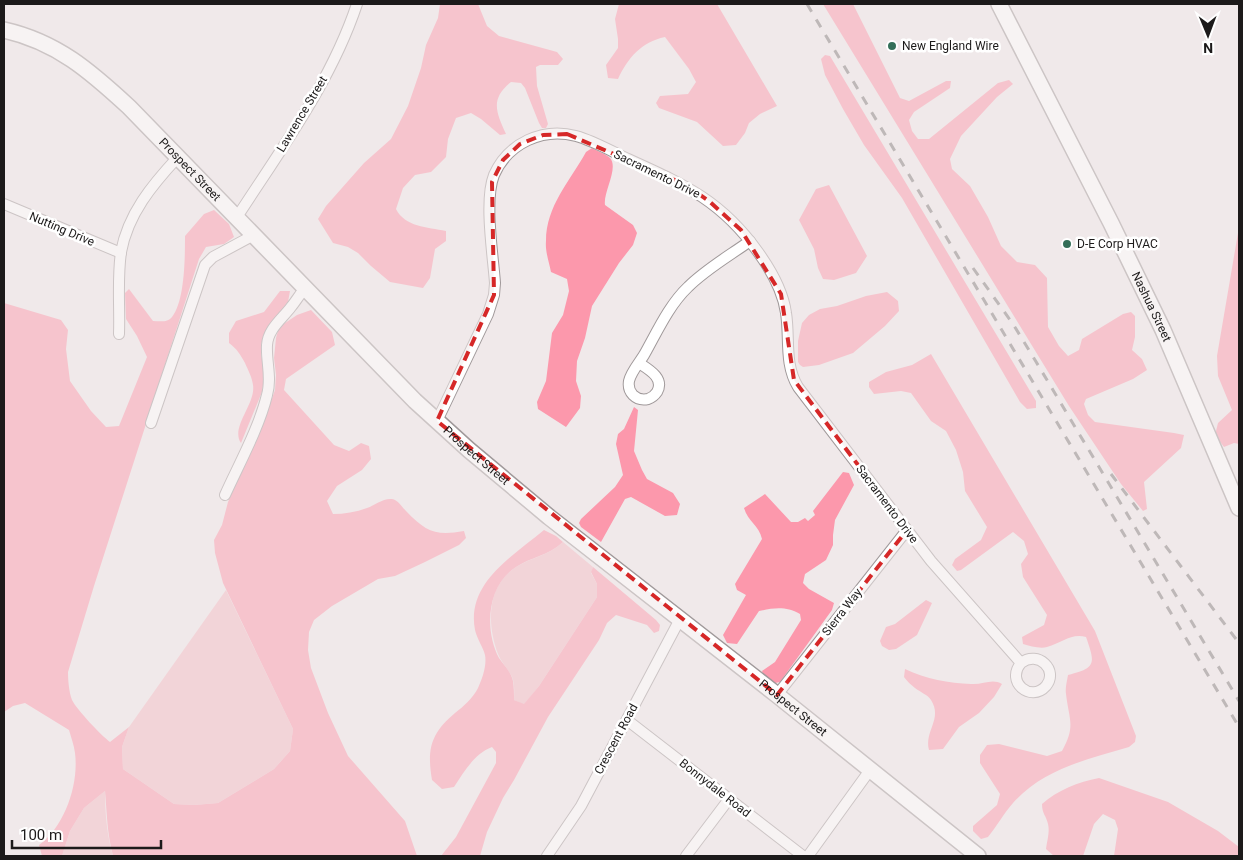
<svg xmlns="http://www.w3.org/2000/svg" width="1243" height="860" font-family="Roboto,sans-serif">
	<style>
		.green { fill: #f4bac4 }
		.forest { fill: #fc98ac }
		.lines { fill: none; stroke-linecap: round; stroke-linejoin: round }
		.street-casing { stroke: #a0999a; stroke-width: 12 }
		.secondary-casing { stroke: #a0999a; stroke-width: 18 }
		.street { stroke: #fff; stroke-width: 10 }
		.secondary { stroke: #fff; stroke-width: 15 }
		.rail { stroke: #807c7c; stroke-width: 3; stroke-dasharray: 9 9; stroke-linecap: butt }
		.marked { fill: none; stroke: #d62828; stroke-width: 4; stroke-dasharray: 10 6; stroke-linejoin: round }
		.poi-dot { fill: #346f59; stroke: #fff; stroke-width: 2 }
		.labels { text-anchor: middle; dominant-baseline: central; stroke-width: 5; stroke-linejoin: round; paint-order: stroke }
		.poi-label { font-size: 12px; fill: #1c1a1a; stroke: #fff; text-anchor: start }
		.street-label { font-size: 12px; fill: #1c1a1a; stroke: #fff }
	</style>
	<rect width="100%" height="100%" fill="#f0e9ea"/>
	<g class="green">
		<path d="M 563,542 L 593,567 L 591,573 L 597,584 L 597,597 L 539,686 L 524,705 L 514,700 C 514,693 515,684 512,677 C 508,669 501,662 498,654 C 487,625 486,586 516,567 C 532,557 548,556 563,542 Z"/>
		<polygon points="226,590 293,729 290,751 274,769 218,803 194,805 174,804 123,769 122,747 129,727"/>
		<path d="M 105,791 C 105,813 107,835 113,856 L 62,856 L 70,831 L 84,808 Z"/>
	</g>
	<g class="forest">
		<path d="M 440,4 L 478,4 L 487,26 L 499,36 L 557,52 L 563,59 L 558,65 L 540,65 L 536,67 L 537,86 L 548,124 L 546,128 L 542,128 L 539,123 L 525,88 L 521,83 L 511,82 C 490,99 496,112 506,134 L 500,135 L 481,119 L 471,113 L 456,118 L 448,139 L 446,157 L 431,172 L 415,175 L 403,188 L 396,209 C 405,227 427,227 446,231 L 446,241 L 435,249 L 430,278 L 423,288 L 390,282 L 371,266 L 358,253 L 348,247 L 333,243 L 318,219 L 326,206 L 364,163 L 391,139 L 408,106 L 421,68 L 426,45 L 438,18 Z"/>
		<path d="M 619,4 L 717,4 L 777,106 L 760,114 L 749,123 L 745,133 L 736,145 L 723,146 L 697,122 L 659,108 L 656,103 L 660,96 L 688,94 L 696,82 L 689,69 L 665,37 C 641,42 628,58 618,79 L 608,78 L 606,65 L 618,48 L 618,39 L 615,19 Z"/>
		<polygon points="823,4 853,4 900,98 909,101 946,81 951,81 950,88 914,112 909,120 912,131 918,139 929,139 998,83 1009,80 1013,84 997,97 961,136 950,159 952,169 970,186 988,217 1001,246 1017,262 1035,265 1047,278 1048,327 1059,346 1068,356 1079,350 1082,339 1123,314 1131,312 1135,316 1135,337 1132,350 1142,359 1147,370 1133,379 1086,399 1084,404 1088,415 1095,422 1174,433 1184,435 1181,448 1144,482 1147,509 1143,511 1121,484 1069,406"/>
		<polygon points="825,55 830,56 1036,401 1036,408 1027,409 1020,402 902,198 864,145 843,109 825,75 821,59"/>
		<path d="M 592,148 C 597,151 606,154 610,158 C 619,168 603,192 605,205 L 633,225 L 637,233 L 633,245 L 619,263 L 592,306 L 585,338 L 577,361 L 576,381 L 581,396 L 580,408 L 566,427 L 538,409 L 537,402 L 546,381 L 552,333 L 563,315 L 569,291 L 567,279 L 551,272 C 549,262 545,251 546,241 C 546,206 570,181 586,152 Z"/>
		<polygon points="829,185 867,256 856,273 834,280 823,279 818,268 814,249 799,220 816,189"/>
		<path d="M 214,210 L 229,224 L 234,237 L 224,244 L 206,247 L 199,259 L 94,586 L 68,672 C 68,680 69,692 72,700 C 77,710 101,735 110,742 L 129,727 L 122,747 L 123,769 L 174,804 L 194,805 L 218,803 L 274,769 L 290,751 L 293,729 L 223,583 L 215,553 L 214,540 L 222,525 L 228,502 L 269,407 L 275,390 L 276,375 L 274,358 L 276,338 L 279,327 L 297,315 L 311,310 L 332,332 L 335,345 L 286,379 L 284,390 L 334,445 L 349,451 L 361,443 L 369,446 L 371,459 L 362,470 L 337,486 L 327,501 L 333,514 C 344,514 356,512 367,508 C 375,505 383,498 392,499 C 398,500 402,507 406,511 C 426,532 436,536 464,531 L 466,538 L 459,545 L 425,562 L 395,576 L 378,579 L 332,606 L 314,620 L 309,632 L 308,650 L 311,668 L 328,713 L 348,756 L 405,821 L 417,856 L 113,856 C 107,833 107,815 105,791 L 84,808 L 70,831 L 62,856 L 42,856 L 39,845 C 65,826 79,784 75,753 C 74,745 71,737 69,730 L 25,703 L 13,706 L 4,712 L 4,303 L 61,320 L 68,330 L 66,349 L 70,381 L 91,411 L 106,427 L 119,426 L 147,357 L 137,336 L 126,319 L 125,293 L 129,289 L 153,321 C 160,321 167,323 172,317 C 185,301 185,256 185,236 L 204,214 Z"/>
		<polygon points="1239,227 1239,444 1234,443 1224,447 1215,435 1218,423 1232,410 1218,376 1217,356"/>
		<path d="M 280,291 L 290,291 L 288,302 L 269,327 L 261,344 L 261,355 L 265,372 L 262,392 L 241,443 C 230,427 256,404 253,385 C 252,377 248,370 245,363 C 240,354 237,349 229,343 L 229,333 L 236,321 L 264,312 Z"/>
		<polygon points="887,292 898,301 899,311 885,326 853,353 819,365 803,367 800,365 798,362 798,341 802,323 809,315 820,309 837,306 866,296"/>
		<path d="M 931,354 L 1095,631 L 1136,736 L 1135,742 L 1129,747 C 1088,759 1043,769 1013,803 C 1004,813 997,826 988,837 L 981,839 L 973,831 L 973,826 L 997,805 L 1000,794 L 980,763 L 980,755 L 987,745 L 999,744 L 1047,756 L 1062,751 C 1076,726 1069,720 1066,694 C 1065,688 1067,681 1068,675 C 1097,668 1095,663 1086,637 C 1071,633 1062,643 1047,647 C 1040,649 1030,646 1023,644 L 1022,637 L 1044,625 L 1047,615 L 1023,577 L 1021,564 L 1028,554 L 1024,541 L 1013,532 L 961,570 L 957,571 L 952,565 L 955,559 L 981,540 L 987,527 L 965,491 L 963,472 L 956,450 L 946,431 L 931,421 L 911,393 L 901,391 L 874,394 L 869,387 L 869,382 L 886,372 L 912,365 Z"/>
		<polygon points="634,407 638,410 634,451 642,470 647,479 673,493 680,504 677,515 665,516 631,497 625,499 601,542 581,527 579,523 581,519 615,487 623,475 616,444 618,434 624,429"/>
		<path d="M 843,472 L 849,473 L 854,485 L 835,520 L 833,535 L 833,545 L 826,560 L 805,574 L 803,583 L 809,589 L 834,603 L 832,610 L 780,682 L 775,683 L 763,674 L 762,671 L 775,662 L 801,620 L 800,614 C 786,606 774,608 759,611 L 737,644 L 727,643 L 723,635 L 746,595 L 737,590 L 735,584 L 762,539 C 759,525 748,522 744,508 L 765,494 L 791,522 L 798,522 L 805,518 L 808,521 L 815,515 L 813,511 Z"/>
		<path d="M 544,530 L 556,536 L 563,542 C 548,556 531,557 516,567 C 487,585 484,630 499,658 C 504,665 511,672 513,681 C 514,687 514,694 514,700 L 524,704 L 539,686 L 597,597 L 597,584 L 591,572 L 593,567 L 656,620 L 660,625 L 659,631 L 654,633 L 647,625 L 616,615 L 607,623 L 599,640 L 548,717 L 514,780 L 503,798 L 487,832 L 480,856 L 441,856 L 456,837 L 489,776 L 496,763 L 496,752 L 492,747 C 474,754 464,772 454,787 L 442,789 L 432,780 C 427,750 430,734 455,713 C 463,707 473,698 478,688 C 482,679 487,666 485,655 C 483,647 477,639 475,630 C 466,583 513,556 544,530 Z"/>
		<polygon points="926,600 932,603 917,635 896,649 889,650 882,646 880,641 886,627 895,624"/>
		<path d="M 905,669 C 926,679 949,683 971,684 C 983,685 992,678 1002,684 L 994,697 L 979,713 L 959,727 L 943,749 L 929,750 C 924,731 943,719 931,700 C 928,695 920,692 915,688 C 911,685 907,681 904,677 Z"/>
		<path d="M 1099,778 L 1168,802 L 1218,831 L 1239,847 L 1239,856 L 1114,856 L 1118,829 L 1115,820 L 1103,814 L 1094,824 L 1083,856 L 1054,856 L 1046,849 C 1047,841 1050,832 1048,824 C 1046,815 1042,814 1042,804 C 1058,790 1078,782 1099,778 Z"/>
	</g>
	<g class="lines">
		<g class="street-casing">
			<g id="street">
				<polyline points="4,204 121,253"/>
				<path d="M 237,217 C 281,149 331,82 357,4"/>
				<path d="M 119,334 C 120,307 117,279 121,252 C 128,214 152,185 178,157"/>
				<path d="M 639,363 C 648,369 665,378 657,392 C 655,395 651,398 648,399 C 643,400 637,399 633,395 C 630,392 628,387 629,381 C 631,372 639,363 644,355 C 657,332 669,305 688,287 C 706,269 729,256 750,241"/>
				<path d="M 437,421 L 488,314 L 494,295 L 495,283 C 493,255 484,200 494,175 C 508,143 543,127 576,136 C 594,141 611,151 628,159 C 683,184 721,200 758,252 C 771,270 783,291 786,313 C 790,338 784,364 798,387 L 931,561 L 1021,663 C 1005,682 1031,703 1046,686 C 1059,670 1038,650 1021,663"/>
				<polyline points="151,423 205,265 213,257 254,235"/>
				<path d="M 225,495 C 239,464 259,428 267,395 C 272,378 266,362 267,345 C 268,329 282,319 291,307 C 296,301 300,294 305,288"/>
				<polyline points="777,695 907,530"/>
				<polyline points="627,720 803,856"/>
				<polyline points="547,856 581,806 680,619"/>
				<polyline points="686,856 729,799"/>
				<polyline points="808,856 870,770"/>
			</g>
		</g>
		<g class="secondary-casing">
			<g id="secondary">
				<path id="s1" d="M 999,4 L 1111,223 L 1163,330 L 1239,508"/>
				<path id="s2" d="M 4,30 C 57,42 90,71 129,107 L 415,401 L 469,450 L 549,517 L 777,695 L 978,856"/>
			</g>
		</g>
		<use href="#street" class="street"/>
		<use href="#secondary" class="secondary"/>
		<g class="rail">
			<polyline points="807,4 1239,727"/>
			<polyline points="973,268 1013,324 1035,360 1239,701"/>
			<polyline points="1111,474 1239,643"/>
		</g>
	</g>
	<path d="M0 0H1243V860H0ZM 567,134 L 684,184 L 709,201 L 741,230 L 781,294 L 794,380 L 907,530 L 777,695 L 437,421 L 494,295 L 492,182 L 503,160 L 520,144 L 543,135 Z" fill="#f0e9ea" fill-opacity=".55" fill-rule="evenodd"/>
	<path class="marked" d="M 567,134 L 684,184 L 709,201 L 741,230 L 781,294 L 794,380 L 907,530 L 777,695 L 437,421 L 494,295 L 492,182 L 503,160 L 520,144 L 543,135 Z"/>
	<g class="poi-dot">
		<circle cx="892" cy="46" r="5"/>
		<circle cx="1067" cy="244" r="5"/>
	</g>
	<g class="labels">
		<g class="poi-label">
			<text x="902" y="46">New England Wire</text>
			<text x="1077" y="244">D-E Corp HVAC</text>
		</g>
		<g class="street-label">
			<text transform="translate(302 114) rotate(-59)">Lawrence Street</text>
			<text stroke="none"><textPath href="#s2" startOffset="236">Prospect Street</textPath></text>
			<text transform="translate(657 174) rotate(26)">Sacramento Drive</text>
			<text transform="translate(62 229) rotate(23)">Nutting Drive</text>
			<text stroke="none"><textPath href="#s1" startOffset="339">Nashua Street</textPath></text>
			<text stroke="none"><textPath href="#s2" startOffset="641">Prospect Street</textPath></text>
			<text transform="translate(887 504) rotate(53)">Sacramento Drive</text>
			<text transform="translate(842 612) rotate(-52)">Sierra Way</text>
			<text stroke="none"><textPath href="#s2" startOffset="1046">Prospect Street</textPath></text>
			<text transform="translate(616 739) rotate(-62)">Crescent Road</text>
			<text transform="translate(715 788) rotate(38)">Bonnydale Road</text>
		</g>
	</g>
	<rect width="1243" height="860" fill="none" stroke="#1c1a1a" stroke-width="10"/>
	<g transform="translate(1208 35) rotate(179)" stroke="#ffffff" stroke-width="4" paint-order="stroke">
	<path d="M0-4L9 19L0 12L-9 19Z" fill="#1c1a1a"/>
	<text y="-8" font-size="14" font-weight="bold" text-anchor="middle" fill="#1c1a1a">N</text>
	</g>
	<path d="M12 840v8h149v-8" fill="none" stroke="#1c1a1a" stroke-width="2.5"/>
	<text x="20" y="840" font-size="15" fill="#1c1a1a" stroke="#ffffff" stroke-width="4" paint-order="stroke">100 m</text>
</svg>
